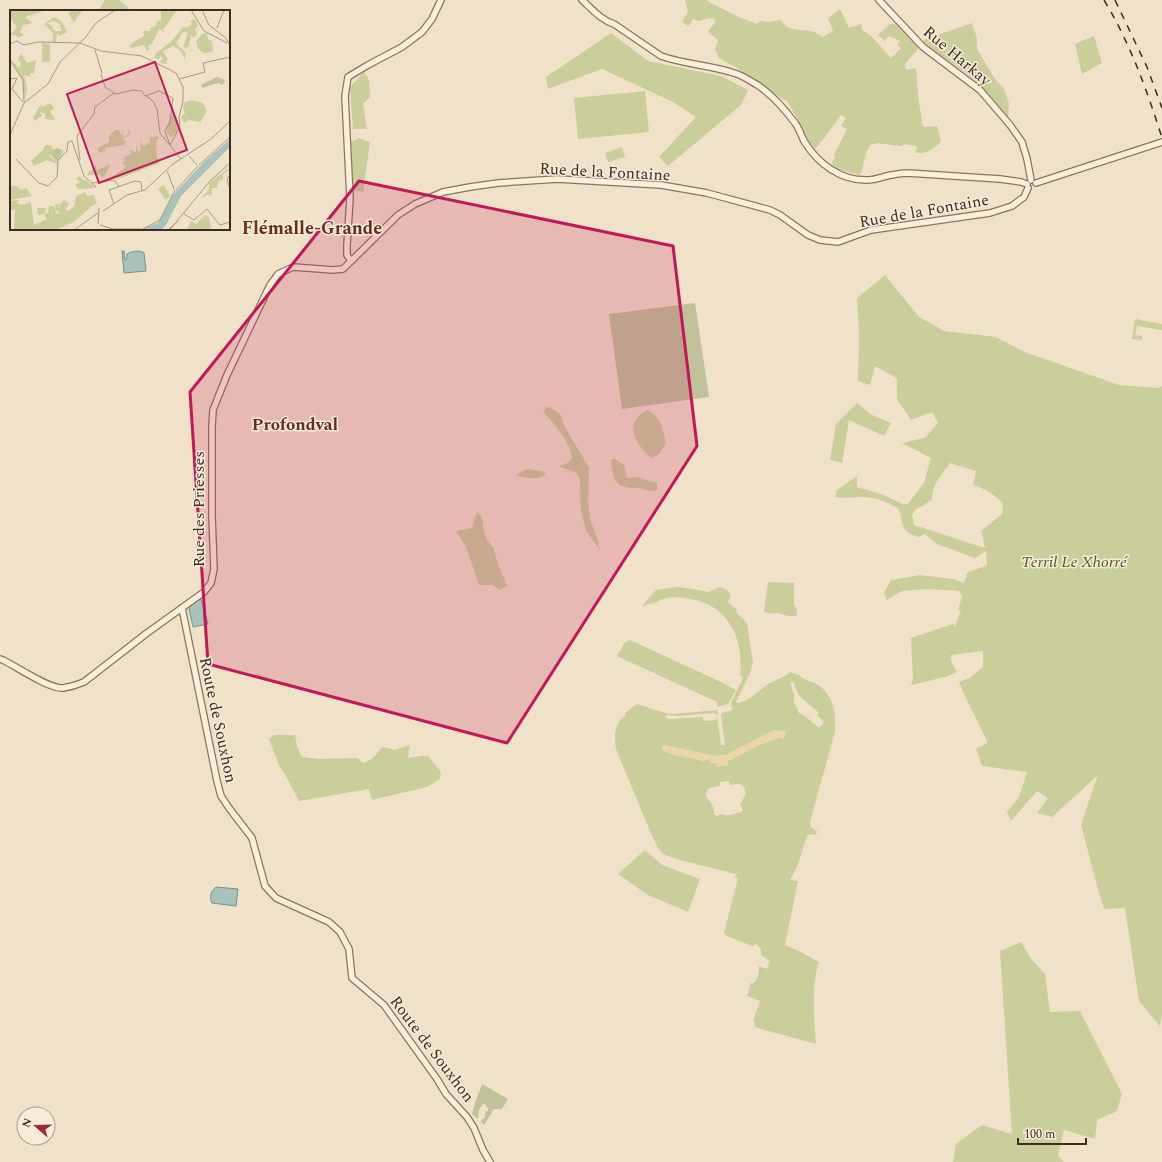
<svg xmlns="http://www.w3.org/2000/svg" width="1162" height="1162" font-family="Spectral,serif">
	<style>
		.green { fill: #cace9b; fill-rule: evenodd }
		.sand { fill: #ebd6a5 }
		.cemetery { fill: #c0c39a }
		.water { fill: #a9c3bb; stroke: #6f9288 }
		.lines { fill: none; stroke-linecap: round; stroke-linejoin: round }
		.minor-casing { stroke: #8c745c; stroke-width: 8 }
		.minor { stroke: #f9f0dc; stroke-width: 5.5 }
		.rail { stroke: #3c2d20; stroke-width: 1.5; stroke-dasharray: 7 7; stroke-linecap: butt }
		.marked { fill: #c2185b; fill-opacity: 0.2; stroke: #c2185b; stroke-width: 3; stroke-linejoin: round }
		.labels { text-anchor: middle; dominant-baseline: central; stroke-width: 3; stroke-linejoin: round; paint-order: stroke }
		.street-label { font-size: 16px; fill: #3c2d20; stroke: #f6ecd8 }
		.park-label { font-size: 16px; font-style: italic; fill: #4e5926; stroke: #f6ecd8 }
		.neighbourhood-label { font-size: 17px; font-weight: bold; fill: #692c1f; stroke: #f6ecd8 }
		.quarter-label { font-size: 18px; font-weight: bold; fill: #692c1f; stroke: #f6ecd8 }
		.inset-road { fill: none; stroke: #a79a85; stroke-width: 1 }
		.view { fill: #c2185b; fill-opacity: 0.15; stroke: #c2185b; stroke-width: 2 }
		.inset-edge { fill: none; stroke: #3c2d20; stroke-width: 2 }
	</style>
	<rect width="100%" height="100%" fill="#efe2c8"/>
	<g class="green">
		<polygon points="105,0 119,0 132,11 98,11"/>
		<path d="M 686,0 L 707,0 L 709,2 L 739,17 L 757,24 L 760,21 L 769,22 L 781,20 C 787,32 800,29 811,31 C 815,32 819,35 823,37 L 833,31 L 828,18 L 840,9 L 849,28 L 861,24 L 863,31 C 873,35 883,50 891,58 L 901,48 L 897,45 L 900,41 L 889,36 L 885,41 L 878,35 L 890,24 L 895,24 L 919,48 L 905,64 L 906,70 L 916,68 L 918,96 L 923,127 L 937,126 L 941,142 C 934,148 926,155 916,153 L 917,146 L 903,144 L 903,146 L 900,146 L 877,143 L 870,145 L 866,153 L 861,173 L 859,175 L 841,170 L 833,167 L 832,162 L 835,157 L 834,155 L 847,129 L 841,126 L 846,118 L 841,115 L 825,137 L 815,149 C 808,142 803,132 798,124 L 799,121 L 787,101 L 774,94 L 756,80 L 743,73 L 739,69 L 719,58 L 715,49 L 718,40 L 708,32 L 715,22 L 715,19 L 709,18 L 699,21 L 693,19 L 689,26 L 682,22 C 687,14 690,12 685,2 Z"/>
		<path d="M 972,23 L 977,38 L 977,49 L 995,79 L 1004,89 L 1009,104 L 1008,117 C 999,106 990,94 979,84 C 962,68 940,57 923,41 L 929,37 L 932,37 Z"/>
		<polygon points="611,33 648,61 721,76 748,90 741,105 668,166 659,157 696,117 673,102 602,69 548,89 546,77"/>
		<polygon points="1094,36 1102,63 1082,74 1075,44"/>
		<polygon points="364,72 369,80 370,97 363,104 367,129 353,129 350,87"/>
		<polygon points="645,91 649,132 578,139 574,98"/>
		<polygon points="359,138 370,142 363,192 353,190 351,142"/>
		<polygon points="622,147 625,157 608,162 605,153"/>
		<path d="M 885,275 L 919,317 L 944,331 L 996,337 L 1025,352 L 1119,385 L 1158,388 L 1162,386 L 1162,1014 L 1160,1026 L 1139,1001 L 1125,908 L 1104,909 L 1097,886 L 1081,824 L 1098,775 L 1052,817 L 1037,813 L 1048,798 L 1037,791 L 1011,821 L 1007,812 L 1019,797 L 1027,772 L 982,766 L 976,749 L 987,743 L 987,741 L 964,694 L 959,682 L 970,678 L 983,667 L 983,651 L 951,655 L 951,661 L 957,672 L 945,677 L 911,685 L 913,679 L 911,638 L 953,624 L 955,627 L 961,610 L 958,610 L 962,597 L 959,591 L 928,589 L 902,591 L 887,600 L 884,593 L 891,580 L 920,575 L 953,579 L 964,583 L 967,573 L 987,565 L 986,551 L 975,558 L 937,544 L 925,534 L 919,537 C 916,536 913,535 910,534 C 899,527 903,512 896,507 C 888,502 876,498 866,497 C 855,496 845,499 835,497 L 837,490 L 857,476 L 857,487 L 884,495 L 902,504 L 908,504 L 924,483 L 931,458 L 902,443 L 925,438 L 938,423 L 932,412 L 911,420 L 897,399 L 897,378 L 875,366 L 870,385 L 858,381 L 859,334 L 857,298 ZM 950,463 L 976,471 L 973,485 C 984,488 996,495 1003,504 L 1002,514 L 981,531 L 985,548 L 914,525 L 912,515 L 915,510 L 932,500 C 931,485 942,475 950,463 Z"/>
		<polygon points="1135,319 1162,324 1162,330 1137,326 1135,335 1142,336 1142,340 1132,339"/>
		<polygon points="857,403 870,414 891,423 884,436 849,420 842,463 830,460 836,424"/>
		<path d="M 550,407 L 560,414 L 565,427 L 589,468 L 588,500 L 590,519 L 597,538 L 600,550 L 586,531 L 581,510 L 580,490 L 580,479 L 576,473 L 559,466 C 565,465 569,463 572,458 C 569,440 555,425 543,411 L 546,408 Z"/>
		<path d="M 647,410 C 661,416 663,429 666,443 L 659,454 L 651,458 C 636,444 622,424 647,410 Z"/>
		<path d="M 611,459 L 615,459 L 624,465 L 627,478 L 636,477 L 657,483 L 657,490 C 649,492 646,490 639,488 C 634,488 630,488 626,487 C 612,485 612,470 611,459 Z"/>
		<path d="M 527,469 L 541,471 L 546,474 C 537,481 528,478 518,476 L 517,474 Z"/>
		<polygon points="477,512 482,517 484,532 488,542 493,547 498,564 507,586 499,590 493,585 479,585 466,547 456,531 472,528"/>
		<path d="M 768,582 L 794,583 L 794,605 L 797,610 L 796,616 C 786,617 785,614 777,613 C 772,613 769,614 764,612 Z"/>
		<path d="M 678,587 L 694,589 L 708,592 L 720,587 L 727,590 L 731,595 L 728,602 L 737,610 L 736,612 L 747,623 L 753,662 L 750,673 L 736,702 L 738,703 C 751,700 759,690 770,683 C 777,679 784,678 790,672 C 792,673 796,674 799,675 C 800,676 802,678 804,679 C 808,681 813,682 818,685 C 834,695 836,714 835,732 L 810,822 L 811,827 L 817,831 L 816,835 L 812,834 L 808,835 L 806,839 L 797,867 L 790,880 L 798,881 L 785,945 L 799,951 L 819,962 C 811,986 814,1019 816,1044 L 754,1027 L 755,1022 L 753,1021 L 760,1001 L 747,996 L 751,983 L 754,983 C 758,978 759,973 759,966 L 767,969 L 770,961 L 761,955 L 761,949 L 756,944 L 752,946 L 727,936 L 724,933 L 738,878 L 735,877 L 736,874 L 676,859 L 663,854 L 658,848 L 650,831 L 616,749 C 614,736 614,723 626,715 L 625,713 L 637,704 L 665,713 L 673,714 L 718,710 L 717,716 L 721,745 L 725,745 L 721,714 L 722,713 L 732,710 L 732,707 L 731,703 L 743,678 L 740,675 C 744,639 729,605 690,599 C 685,598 679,597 674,597 C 666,597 661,600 654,603 C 650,604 646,605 642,606 L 656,590 ZM 790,682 L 794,682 C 796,698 808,702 819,713 L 817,715 L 824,722 L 822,723 L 823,724 L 819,728 L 805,716 L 799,713 L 794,702 L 794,695 ZM 714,713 L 717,715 L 716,720 L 703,721 L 703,717 L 670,719 L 666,718 L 666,715 L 676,716 ZM 774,730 L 782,738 L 779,738 C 772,740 765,742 758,745 C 742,753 727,766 709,762 L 709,760 L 705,760 L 704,761 L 665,752 L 663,745 L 715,756 L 726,755 ZM 729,781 L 730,785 L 740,784 L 744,787 L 746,793 L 740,805 L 743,810 L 741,812 C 734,813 728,818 721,814 L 717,816 L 714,814 C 714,812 714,809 713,807 C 711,799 701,798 709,788 L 720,786 L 720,782 Z"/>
		<polygon points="630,640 719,681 736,690 728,704 717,707 717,702 617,656 625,642"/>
		<path d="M 274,735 L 295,735 L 297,746 L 302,757 L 321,759 L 358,758 L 363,763 C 372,761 377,753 382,747 L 395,750 L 410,745 L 408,758 L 422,756 L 428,756 L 441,772 L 440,779 L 427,787 L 372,800 L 369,789 L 299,801 L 287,778 L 279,765 L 269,739 Z"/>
		<polygon points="645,850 662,865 700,879 688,912 648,895 618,874"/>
		<polygon points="1021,942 1031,959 1045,974 1050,1012 1080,1011 1122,1094 1117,1111 1097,1120 1095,1139 1064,1130 1058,1156 1064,1162 953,1162 956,1144 982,1125 1012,1134 1000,951"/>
	</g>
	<path class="sand" d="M 774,730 L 786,731 L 784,740 L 782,738 L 779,738 L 759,745 L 728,761 L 728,766 L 717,767 L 715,763 L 709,762 L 709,760 L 705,760 L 704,761 C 693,758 671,756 662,750 L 663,745 L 665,745 L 715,756 L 726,755 Z"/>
	<g class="cemetery">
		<polygon points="695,303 709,397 622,409 609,314"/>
		<polygon points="482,1084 508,1099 502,1109 494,1109 484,1125 481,1122 482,1119 484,1119 486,1111 488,1111 488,1108 485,1104 483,1104 479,1110 478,1119 472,1114 475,1103"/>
	</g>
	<g class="water">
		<path d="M 122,251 L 124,251 L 125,260 L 127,259 L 127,254 C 132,251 140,250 144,253 L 146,271 L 124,273 Z"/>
		<polygon points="201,599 208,624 193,627 189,609 192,604"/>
		<path d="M 216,887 L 238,889 L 236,906 L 212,903 C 209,897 211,891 216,887 Z"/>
	</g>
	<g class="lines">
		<g class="minor-casing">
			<g id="minor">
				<path d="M 582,0 C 592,9 601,20 614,24 L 661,56 C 686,65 713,65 737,74 C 745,77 752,82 759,86 C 773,96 784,108 795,123 C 799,128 801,135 804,141 C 818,164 841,181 868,180 C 876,180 884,176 892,175 C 897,174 902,173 907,173 L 1000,179 L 1021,182 L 1027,184"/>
				<polyline points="879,0 923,47 980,90 1010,125 1022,142 1027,159 1031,180"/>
				<polyline points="1036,183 1162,142"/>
				<polyline points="351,261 347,255 347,245 350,198 345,96 348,77 368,65 402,47 422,32 432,19 441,0"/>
				<polyline points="182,608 217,781 221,796 229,808 252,838 265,886 276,898 329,922 340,932 349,949 352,978 384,1005 437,1079 446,1094 467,1117 474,1128 483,1150 490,1162"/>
				<path d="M 0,659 L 3,660 C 17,667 49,689 63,688 C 70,687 77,685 84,682 L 147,633 L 204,592 L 211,583 L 214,569 L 212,516 L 212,427 L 213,410 L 227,375 L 270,285 L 278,274 L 293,267 L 333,270 L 343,269 L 398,215 L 415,204 L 443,192 L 470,187 L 498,183 L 557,179 L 661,185 L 707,193 L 770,210 L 780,215 L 808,235 L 820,240 L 838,242 L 871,230 L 990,213 L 1012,206 L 1024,197 L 1028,188"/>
			</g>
		</g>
		<use href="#minor" class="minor"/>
		<g class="rail">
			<path d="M 1104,0 C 1130,43 1147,90 1162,138"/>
			<polyline points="1115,0 1147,67 1162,108"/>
		</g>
	</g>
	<path class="marked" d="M 359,181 L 673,246 L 697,446 L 507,743 L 208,664 L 190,392 Z"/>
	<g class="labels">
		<g class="street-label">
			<text transform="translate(957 56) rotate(40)">Rue Harkay</text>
			<text transform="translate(605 172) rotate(3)">Rue de la Fontaine</text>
			<text transform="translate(924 211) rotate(-10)">Rue de la Fontaine</text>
			<text transform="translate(199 509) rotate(-90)">Rue des Priesses</text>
			<text transform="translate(218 720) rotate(78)">Route de Souxhon</text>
			<text transform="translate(432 1049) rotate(53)">Route de Souxhon</text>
		</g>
		<g class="park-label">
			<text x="1074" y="562">Terril Le Xhorré</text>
		</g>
		<g class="neighbourhood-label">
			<text x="295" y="425">Profondval</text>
		</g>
		<g class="quarter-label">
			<text x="312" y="228">Flémalle-Grande</text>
		</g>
	</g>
	<g transform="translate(10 10)">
		<rect width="220" height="220" fill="#efe2c8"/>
		<path d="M 0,0 L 13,0 L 13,3 L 14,0 L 36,0 L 15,7 L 23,13 L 13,15 L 10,22 L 14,25 L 8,28 L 6,25 L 0,25 L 7,17 L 0,8 ZM 61,0 L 72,0 L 64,13 L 58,3 ZM 151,0 L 167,0 L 153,20 L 156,23 L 149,19 L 142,34 L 137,37 L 140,38 L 137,41 L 134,35 L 121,38 L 119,36 L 122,33 L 134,26 L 133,21 L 141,21 L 140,18 L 147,15 L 146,12 L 151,10 ZM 44,7 L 52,12 L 57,22 L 49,26 L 47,23 L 46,32 L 42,31 L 43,23 L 34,14 ZM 43,11 L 50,14 L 51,21 L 44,21 L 42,16 L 37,13 ZM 185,9 L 188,15 L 185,20 L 187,23 L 184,28 L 179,24 L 181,28 L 178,38 L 173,37 L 178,23 L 173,22 L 166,33 L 176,43 L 175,50 L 171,41 L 163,36 L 153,41 L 158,50 L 156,52 L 157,54 L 150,53 L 153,48 L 151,46 L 149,49 L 144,48 L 146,43 L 161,32 L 173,17 L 177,18 L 182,14 L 180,11 ZM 193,23 L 197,24 L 198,29 L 202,31 L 203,42 L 194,43 L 188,39 L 186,31 ZM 32,33 L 40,34 L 40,51 L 32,52 ZM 11,43 L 17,53 L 26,50 L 24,64 L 20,63 L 20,67 L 14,65 L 17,78 L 15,91 L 13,71 L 0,49 L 9,58 L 11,54 L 8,49 ZM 182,90 L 193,93 L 197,101 L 186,120 L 191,112 L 178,110 L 174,113 L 171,107 L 175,103 L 173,97 L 175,92 ZM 41,93 L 44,99 L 40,101 L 45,110 L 35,109 L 35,103 L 30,102 L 32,106 L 24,111 L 23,108 L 31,94 L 32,97 ZM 162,105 L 165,105 L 168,120 L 161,128 L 156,120 L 159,120 L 156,118 ZM 112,117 L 113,127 L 119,124 L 117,118 L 121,123 L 117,127 L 112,128 L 116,131 L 115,135 L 95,138 L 95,141 L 88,143 L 88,138 L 99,132 L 99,126 L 105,120 L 109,120 L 112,126 ZM 146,126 L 149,127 L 146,133 L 147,148 L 150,153 L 111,168 L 99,169 L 116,157 L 111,152 L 115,152 L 114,148 L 120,144 L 123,145 L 118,140 L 126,142 L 126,136 L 128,141 L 130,142 L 131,129 L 132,135 L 136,136 L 137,133 L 139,135 L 140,128 ZM 35,135 L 40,135 L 44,140 L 39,146 L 46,151 L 57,136 L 47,154 L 37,150 L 24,156 L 21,151 L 33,140 ZM 101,154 L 93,168 L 89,164 L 77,166 L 79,161 L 82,160 L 82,157 L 85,156 L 87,160 ZM 217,159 L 220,160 L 213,164 L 213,169 L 208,171 L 211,173 L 208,172 L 207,178 L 202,178 L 201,186 L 198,184 L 191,189 L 199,179 L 199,173 ZM 70,166 L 73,170 L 76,170 L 86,178 L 68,179 L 65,174 L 70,173 L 66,168 ZM 154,175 L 160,186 L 156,190 L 148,179 ZM 0,176 L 7,176 L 11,180 L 16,178 L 22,186 L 0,190 ZM 75,182 L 77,186 L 84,185 L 87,194 L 83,195 L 64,212 L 45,220 L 4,220 L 5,200 L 0,200 L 0,191 L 9,190 L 7,193 L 12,195 L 21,192 L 24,215 L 37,209 L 34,204 L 28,205 L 27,198 L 38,198 L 35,199 L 37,203 L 35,201 L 34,203 L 38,204 L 39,196 L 44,196 L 47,204 L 50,203 L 46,200 L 45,194 L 49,194 L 50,200 L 50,194 L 54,190 L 59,194 L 56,199 L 58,201 L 64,196 L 66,186 ZM 195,205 L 199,207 L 201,220 L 177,220 L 181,211 L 186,214 Z" fill="#cace9b" fill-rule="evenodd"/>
		<path d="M 207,67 L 215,70 L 213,75 L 208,73 L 192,78 L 191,75 ZM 47,138 L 53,140 L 46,151 L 40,143 Z" fill="#c0c39a"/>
		<path d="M 220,129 L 220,137 L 171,186 L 156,215 L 151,220 L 128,220 L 148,213 L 163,185 L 195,151 Z" fill="#a9c3bb"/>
		<path class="inset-road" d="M 181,0 L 194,21 L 217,33M 192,0 L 199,15 L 216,28 L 220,36M 207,18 L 214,0M 0,34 L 7,31 L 14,35 L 28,32 L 70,33 L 91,41 L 132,46 L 166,63 L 173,77 L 173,91 L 169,107 L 170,117 L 160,135M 85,40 L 92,63M 0,50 L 13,70 L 14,92M 91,64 L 95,77 L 106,84 L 123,80 L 132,81 L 135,86M 0,69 L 7,68 L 2,79 L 13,92M 169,69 L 195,62 L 193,53 L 220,47M 135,86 L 149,81 L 163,88 L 160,112 L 155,121 L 160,135M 136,86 L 143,91 L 147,99 L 150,123 L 171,149M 14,93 L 38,74 L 50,52 L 75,28 L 86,13 L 105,0M 0,125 L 14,93M 179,146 L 187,155M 6,149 L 29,173 L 38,176 L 47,167 L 48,150 L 57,141 L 58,132 L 62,131 L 74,166 L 86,177M 70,150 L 67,126 L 84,104 L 85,97 L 104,83M 189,155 L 220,127M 157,161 L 164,179M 220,164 L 217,170 L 220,179M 82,173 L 104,170 L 109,176M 166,180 L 188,156M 104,194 L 99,180 L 125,171 L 131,172 L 132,181M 93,201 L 117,185 L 135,180 L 163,154 L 201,129 L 220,111M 174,204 L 184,210 L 197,199 L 210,215 L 220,212M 167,211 L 200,171 L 220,153M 88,214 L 89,198M 90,215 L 103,219 L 131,219M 133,219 L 150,210 L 165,180M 64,220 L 88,203M 158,220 L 168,211 L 159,220"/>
		<path class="view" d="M 145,52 L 177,140 L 89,173 L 57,84 Z"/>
		<rect width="220" height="220" class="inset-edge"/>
	</g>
	<g transform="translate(36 1126) rotate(290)"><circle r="19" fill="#f6ecd8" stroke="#aca08e"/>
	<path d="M0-3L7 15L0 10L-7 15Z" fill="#9c2b30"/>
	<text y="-6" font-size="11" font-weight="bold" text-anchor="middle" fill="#3c2d20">N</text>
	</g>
	<path d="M1018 1138v6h68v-6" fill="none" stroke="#3c2d20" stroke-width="2"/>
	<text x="1024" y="1138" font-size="12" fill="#3c2d20" stroke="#f6ecd8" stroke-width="3" paint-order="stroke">100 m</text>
</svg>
